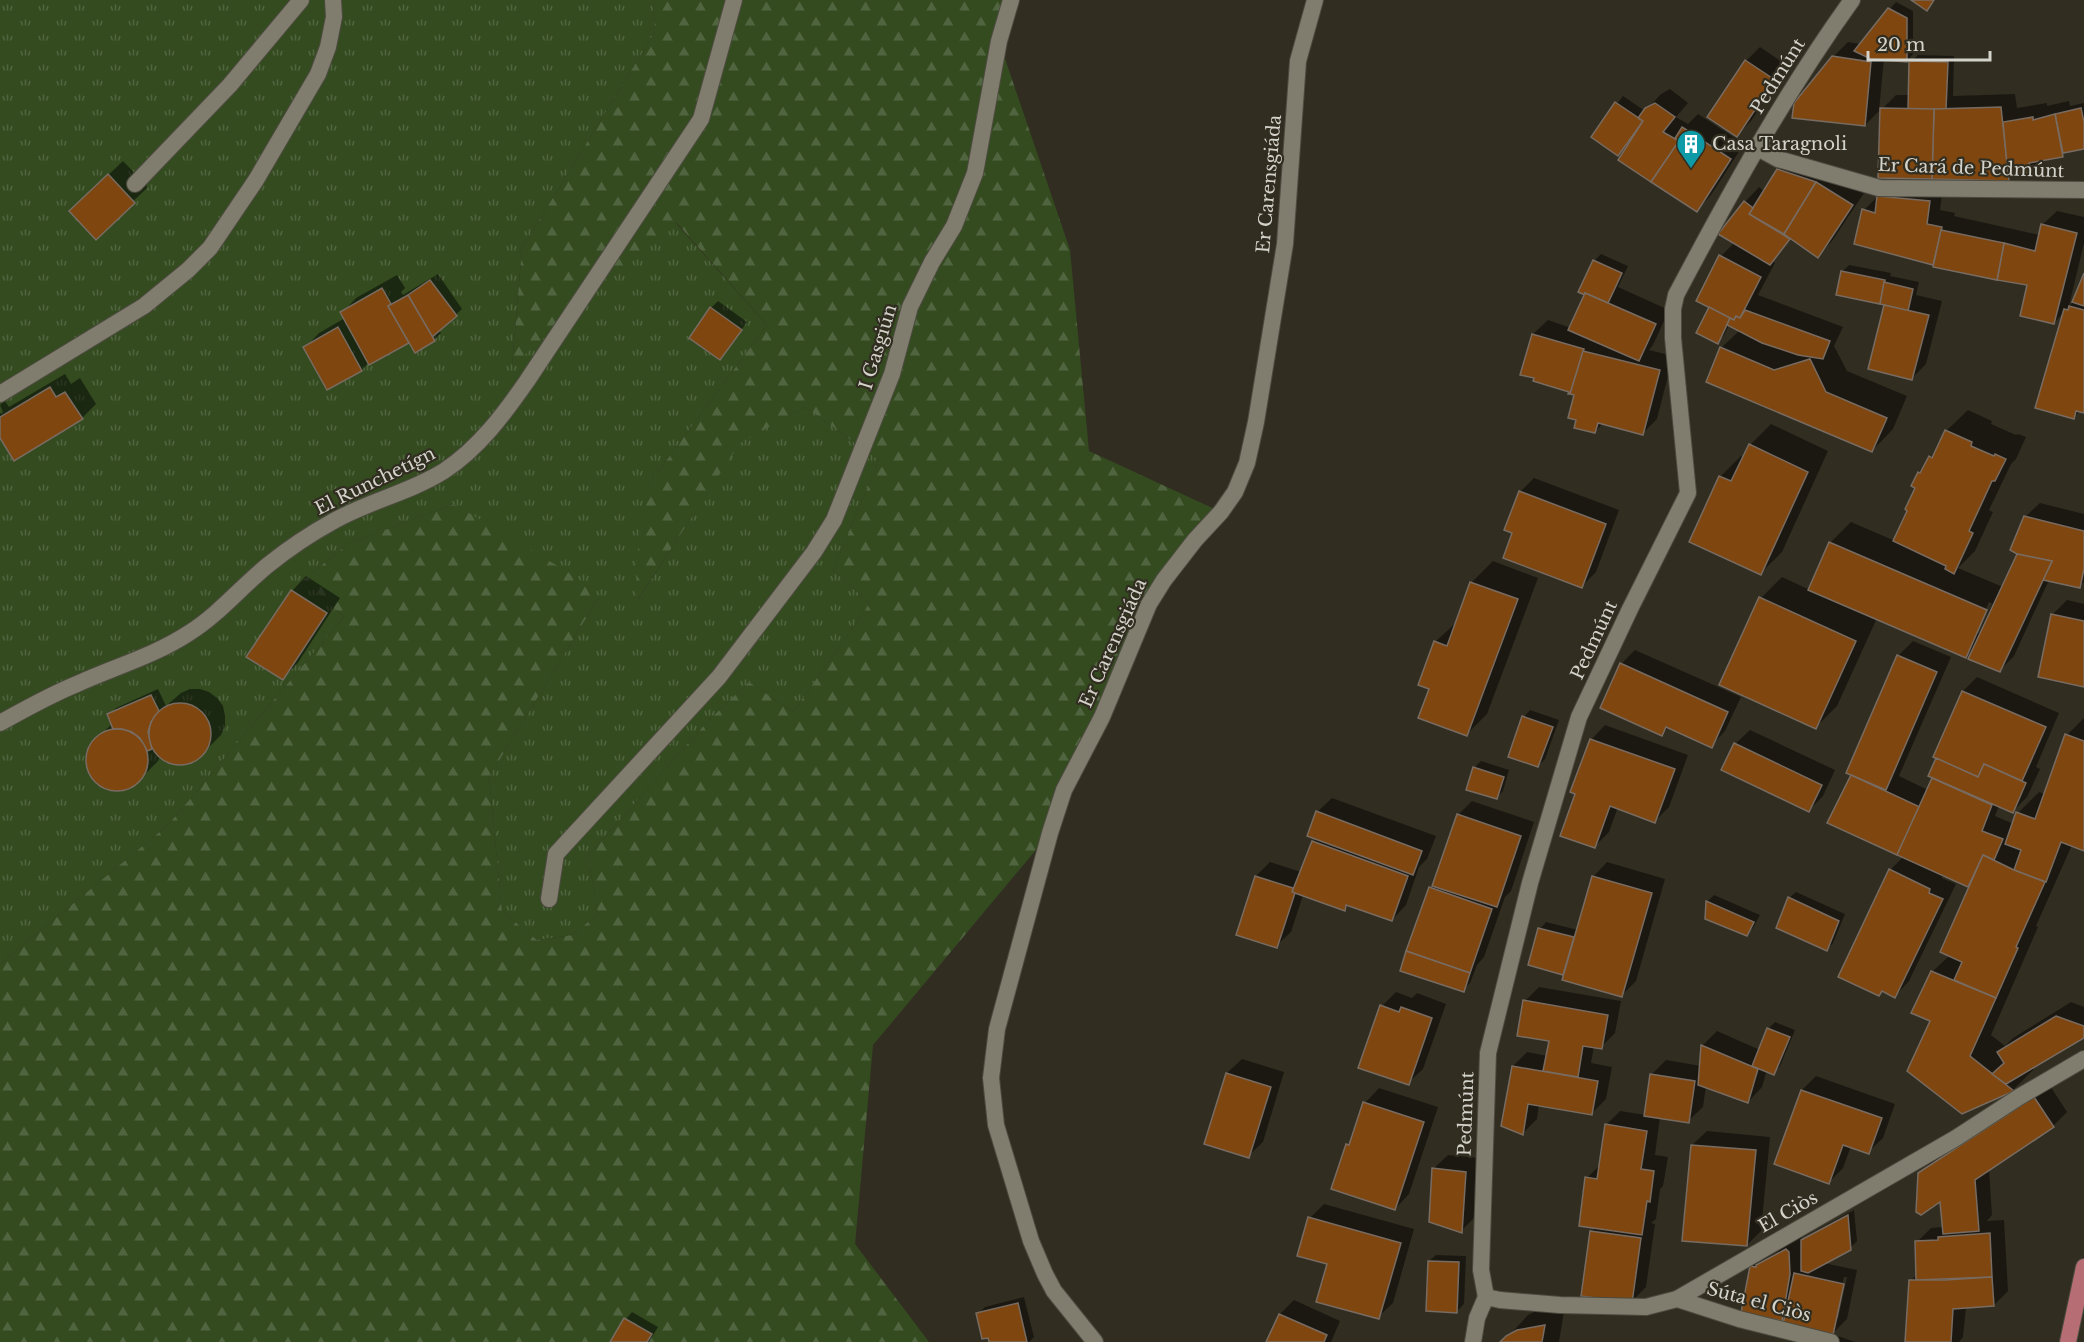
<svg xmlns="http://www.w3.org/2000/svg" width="2084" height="1342" font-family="'Libre Baskerville',serif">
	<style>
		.grass { fill: url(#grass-tufts) }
		.forest { fill: url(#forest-firs) }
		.shadow { fill: #0007; fill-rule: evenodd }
		.building { fill: #7f460f; stroke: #786b61; stroke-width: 1.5 }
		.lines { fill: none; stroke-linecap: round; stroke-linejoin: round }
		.service-casing { stroke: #4d4b40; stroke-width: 18 }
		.minor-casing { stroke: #4d4b40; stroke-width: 18 }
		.primary-casing { stroke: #4d4b40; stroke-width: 18 }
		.service { stroke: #807d6e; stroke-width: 16 }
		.minor { stroke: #807d6e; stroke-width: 16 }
		.primary { stroke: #b66d73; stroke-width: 16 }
		.labels { text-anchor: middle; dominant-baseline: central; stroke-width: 4.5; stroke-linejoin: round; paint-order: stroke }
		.street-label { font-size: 18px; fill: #d4d3cb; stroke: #312e21 }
		.poi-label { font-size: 18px; fill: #d4d3cb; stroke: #312e21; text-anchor: start }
	</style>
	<defs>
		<pattern id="grass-tufts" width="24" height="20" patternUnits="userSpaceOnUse" patternTransform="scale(1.5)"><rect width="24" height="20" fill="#344b20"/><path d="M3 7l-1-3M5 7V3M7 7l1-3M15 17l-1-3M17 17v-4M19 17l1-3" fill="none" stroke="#50643f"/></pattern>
		<pattern id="forest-firs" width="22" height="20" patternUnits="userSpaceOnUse" patternTransform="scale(1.5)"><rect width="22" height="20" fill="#344b20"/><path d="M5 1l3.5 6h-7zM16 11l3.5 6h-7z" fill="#50643f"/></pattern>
	</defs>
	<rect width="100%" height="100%" fill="#312e21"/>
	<polygon class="grass" points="0,0 653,0 655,32 522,248 512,365 675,222 767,325 646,488 638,600 740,442 805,407 879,460 833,570 870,603 793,712 749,682 708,721 588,856 598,914 572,935 537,940 502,911 489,777 599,597 454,504 348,544 303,580 344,617 168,825 0,964"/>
	<polygon class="forest" points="653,0 1011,0 999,41 1070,250 1089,451 1221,512 1164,580 1050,833 873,1045 855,1244 929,1342 0,1342 0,964 168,825 344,617 303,580 348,544 454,504 576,577 599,597 489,777 502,911 537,940 572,935 598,914 588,856 708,721 749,682 793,712 870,603 833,570 879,460 805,407 740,443 637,601 636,566 646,488 767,325 676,222 512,366 522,248 655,32"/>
	<g class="shadow">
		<polygon points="1896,2 1913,11 1913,54 1907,61 1884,58 1879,111 1865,125 1833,57 1848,42 1860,44"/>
		<polygon points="1760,47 1788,66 1751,121 1737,135 1746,61"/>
		<polygon points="1918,55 1954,56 1953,96 2015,94 2017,108 2047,103 2047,106 2069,101 2070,106 2084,103 2084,147 2067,151 2062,155 2042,159 2030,171 2015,173 2008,179 1882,109 1896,95 1910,95 1911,62"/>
		<polygon points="1670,89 1688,103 1676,117 1688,124 1698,114 1744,144 1711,195 1697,210 1627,146 1618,155 1593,136 1623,96 1645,111 1661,94"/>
		<polygon points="1793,156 1866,190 1832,241 1818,256 1792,238 1772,261 1775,263 1758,295 1843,327 1834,346 1847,371 1907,396 1893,429 1872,451 1721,348 1740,330 1729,325 1724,335 1718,342 1711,307 1721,256 1735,242 1720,233 1745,202 1759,187 1765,192 1778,170"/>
		<polygon points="123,161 148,187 96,237 85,197"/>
		<polygon points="1943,187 1940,210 1955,213 1954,216 2040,235 2042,225 2057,211 2084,217 2084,243 2069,306 2075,300 2084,277 2084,412 2080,411 2074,417 2064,312 2054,323 2029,284 1856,243 1864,210 1878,196"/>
		<polygon points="1601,254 1628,266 1618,287 1669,310 1653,345 1649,350 1673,356 1657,419 1643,433 1603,423 1595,432 1578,419 1576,394 1522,373 1533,334 1548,320 1571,328 1586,293 1580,291 1594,261"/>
		<polygon points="1849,265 1891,273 1890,276 1919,282 1916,295 1942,301 1926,364 1912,378 1886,305 1842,272"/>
		<polygon points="438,274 462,309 439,330 441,333 434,340 410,341 369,362 362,370 328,388 305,348 319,333 345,318 342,313 356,298 397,275 405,288 401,292 403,295"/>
		<polygon points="718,301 747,322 726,351 711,308"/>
		<polygon points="65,374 71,384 80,378 96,404 82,418 0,436 0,413 1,414 3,412 0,405 5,401 9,407"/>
		<path d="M 1968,410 L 1992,421 L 1991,424 L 2016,435 L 2018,434 L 2026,437 L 2016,459 L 2011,464 L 1989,510 L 1993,512 L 1975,551 L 1958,568 L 2003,587 L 2019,553 L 2025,517 L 2040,503 L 2084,514 L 2084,582 L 2079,586 L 2049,580 L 2014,656 L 2000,670 L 1974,648 L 1966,656 L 1877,618 L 1837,706 L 1816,727 L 1761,598 L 1782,577 L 1810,590 L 1830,543 L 1851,522 L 1895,541 L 1917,487 L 1913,485 L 1919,472 L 1939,448 L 1946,431 ZM 1989,602 L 1992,604 L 1979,633 L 1976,633 Z"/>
		<polygon points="1771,424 1828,451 1782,552 1761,573 1720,477 1741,456 1744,457 1750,445"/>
		<polygon points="1534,478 1619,510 1596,572 1582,586 1520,492"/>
		<polygon points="1493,561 1538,578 1487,714 1466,735 1435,642 1458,621 1472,582"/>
		<polygon points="306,576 340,598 297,664 283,678 292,591"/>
		<polygon points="2067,600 2084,604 2084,685 2052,615"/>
		<polygon points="1913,641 1951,657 1899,776 1928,790 1963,691 1977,677 2059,713 2036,767 2040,769 2027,797 2012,812 1999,806 1995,816 2014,824 2018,813 2039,792 2045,794 2067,735 2084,718 2084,849 2072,845 2036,926 2038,927 1991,1035 2005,1046 2013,1038 2071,1002 2084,1007 2084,1036 2031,1067 2034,1069 2013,1090 1963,1112 1932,1020 1932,972 1950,955 1973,880 1968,885 1944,874 1942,878 1956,884 1909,981 1895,996 1890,870 1904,856 1853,774 1848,772 1899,655"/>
		<polygon points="1635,650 1741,697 1725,731 1711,746 1669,727 1662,734 1621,664"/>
		<polygon points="158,689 166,706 181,693 190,689 200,689 209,692 217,698 223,706 225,716 225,726 221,735 199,757 190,762 181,764 171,763 160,756 158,761 143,776 127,789 118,790 108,789 99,784 92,777 88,768 87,758 95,740 113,723 109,715 116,708"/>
		<polygon points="1530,710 1559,720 1545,759 1538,766 1524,717"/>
		<polygon points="1605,725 1688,755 1669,807 1655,821 1618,807 1609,832 1595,846 1577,793 1591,740"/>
		<polygon points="1750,730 1835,770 1823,796 1809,810 1735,744"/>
		<polygon points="1481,761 1509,770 1503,791 1496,798 1474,768"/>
		<polygon points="1332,798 1436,836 1427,859 1419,867 1406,905 1392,920 1349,905 1344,909 1303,895 1291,932 1276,946 1256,876 1270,862 1301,872 1313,842 1317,838 1317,812"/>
		<polygon points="1472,801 1534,822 1511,891 1505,897 1484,957 1477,965 1470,983 1463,990 1431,888 1434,884 1458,815"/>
		<polygon points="1607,862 1665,879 1636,981 1622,995 1565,974 1530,964 1540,929 1546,922 1578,930 1593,877"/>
		<polygon points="1796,892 1845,914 1833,943 1827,950 1789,898"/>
		<polygon points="1714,895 1760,915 1753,928 1746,934 1707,902"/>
		<polygon points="1539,987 1621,1001 1615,1033 1601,1047 1594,1046 1591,1063 1612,1067 1606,1099 1592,1113 1539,1104 1537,1119 1523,1133 1513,1066 1527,1052 1548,1056 1551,1040 1525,1001"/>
		<polygon points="1396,992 1412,998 1417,993 1446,1004 1423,1069 1408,1083 1382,1006"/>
		<polygon points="1775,1022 1795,1030 1780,1066 1773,1073 1767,1070 1762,1087 1748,1102 1706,1086 1703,1107 1688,1121 1660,1117 1655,1155 1668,1157 1663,1186 1660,1189 1656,1219 1651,1223 1655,1224 1646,1287 1632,1301 1592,1231 1596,1227 1587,1178 1601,1164 1606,1125 1620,1111 1646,1115 1651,1075 1666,1060 1701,1066 1703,1045 1717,1031 1760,1050 1768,1029"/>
		<polygon points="1242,1059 1284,1072 1263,1142 1248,1156 1227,1073"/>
		<polygon points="1816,1076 1895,1104 1883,1138 1868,1152 1851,1146 1843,1168 1829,1182 1802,1090"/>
		<polygon points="2049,1084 2067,1112 2053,1126 1989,1169 1992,1215 1987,1221 2004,1220 2008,1291 1994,1305 1966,1307 1963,1337 1959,1342 1907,1342 1911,1281 1917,1274 1917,1242 1931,1228 1943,1227 1941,1200 1920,1174 1934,1159"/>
		<polygon points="1379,1088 1438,1107 1409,1194 1395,1209 1347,1145 1353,1139 1365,1103"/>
		<polygon points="1707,1131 1770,1137 1761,1231 1747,1245 1692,1145"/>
		<polygon points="1448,1155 1480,1158 1475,1217 1461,1231 1433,1169"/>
		<polygon points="1324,1204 1414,1229 1393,1303 1378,1317 1310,1218"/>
		<path d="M 1854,1210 L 1857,1241 L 1850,1248 L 1824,1263 L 1857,1270 L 1847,1319 L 1832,1334 L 1855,1342 L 1804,1342 L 1787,1314 L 1781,1319 L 1751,1267 L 1765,1253 L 1801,1236 L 1803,1241 L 1810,1234 ZM 1844,1277 L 1847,1277 L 1838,1319 L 1835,1319 Z"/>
		<polygon points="1436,1255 1466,1256 1464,1304 1457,1311 1429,1261"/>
		<polygon points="1024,1297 1034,1337 1029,1342 991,1342 978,1314 985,1307"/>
		<polygon points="1294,1300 1340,1321 1331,1342 1268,1342 1280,1314"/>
		<polygon points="1565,1305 1559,1342 1503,1342 1528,1315 1540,1309"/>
		<polygon points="632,1312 658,1327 649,1342 612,1342 626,1319"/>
	</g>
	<g class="building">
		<polygon points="1911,0 1934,0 1927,11"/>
		<polygon points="1888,8 1907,18 1907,62 1871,59 1854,51"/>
		<polygon points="1832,56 1871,62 1865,126 1792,118 1794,103"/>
		<polygon points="1745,60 1775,80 1737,137 1707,117"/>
		<polygon points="1909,61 1948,62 1946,110 1908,109"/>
		<polygon points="1615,102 1643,121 1618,156 1591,137"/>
		<polygon points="1655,103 1675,117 1663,132 1679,141 1651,182 1618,160 1643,121 1638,118 1645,108"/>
		<polygon points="2001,107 2009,181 1932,179 1934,109"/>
		<polygon points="1880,108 1934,109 1932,179 1878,178"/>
		<polygon points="2081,108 2084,122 2084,149 2063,153 2055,114"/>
		<polygon points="2055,114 2063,157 2029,163 2031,172 2008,175 2003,122 2033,117 2033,120"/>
		<polygon points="1682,127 1731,159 1697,212 1651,182 1679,141 1675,138"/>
		<polygon points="1777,169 1816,182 1784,234 1749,214"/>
		<polygon points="108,174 135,203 96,240 69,211"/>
		<polygon points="1816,182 1853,205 1818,258 1784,234"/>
		<polygon points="1877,196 1930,201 1927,224 1942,227 1933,265 1854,244 1862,209 1875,213"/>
		<polygon points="1744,201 1753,208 1749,214 1790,239 1770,265 1718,234"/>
		<polygon points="2041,224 2077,233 2054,324 2020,316 2027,285 1997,280 2004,243 2035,251"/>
		<polygon points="1941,230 2004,243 1997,280 1933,267"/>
		<polygon points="1719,255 1761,277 1740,318 1736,316 1734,320 1696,301"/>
		<polygon points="1593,260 1622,273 1608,303 1585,293 1585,295 1578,292"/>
		<polygon points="1841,271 1885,280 1880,304 1836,295"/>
		<polygon points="2084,273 2084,306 2072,302"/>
		<polygon points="430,280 457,316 432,337 408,295"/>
		<polygon points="1884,282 1913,289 1908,311 1880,304"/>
		<polygon points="382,288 391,304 388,306 409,343 369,365 340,312"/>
		<polygon points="1585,293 1656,324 1639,361 1568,330"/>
		<polygon points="408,295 435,341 415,353 388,306"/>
		<polygon points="1884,305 1929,315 1912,380 1868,369"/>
		<polygon points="2069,306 2084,310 2084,413 2076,411 2074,419 2035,408 2064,309 2068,310"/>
		<polygon points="710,307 742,330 720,360 689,338"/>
		<polygon points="1709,307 1730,318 1718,344 1696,333"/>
		<polygon points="1745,310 1830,341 1823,359 1798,355 1762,343 1727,325 1730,318 1734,320 1736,316 1740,318"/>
		<polygon points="338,327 362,371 327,390 303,347"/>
		<polygon points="1532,334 1584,349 1570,394 1568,394 1569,392 1533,381 1534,378 1520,375"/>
		<polygon points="1720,347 1774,370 1810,359 1826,392 1887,418 1872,452 1706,382"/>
		<polygon points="1583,351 1660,370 1643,435 1598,423 1595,433 1574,428 1576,420 1568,418 1574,395 1570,394"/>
		<polygon points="50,387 56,397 65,392 83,419 14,461 0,438 0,417"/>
		<polygon points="1945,430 1972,442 1971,446 1994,456 1995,454 2006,459 1995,481 1992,481 1969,531 1973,533 1954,574 1945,569 1946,566 1893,541 1907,511 1905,509 1915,488 1911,486 1918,472 1920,473 1929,456 1932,458"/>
		<polygon points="1749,444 1808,472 1761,575 1689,542 1719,476 1731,481"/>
		<polygon points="1519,491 1606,524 1582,588 1503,558 1512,533 1504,530"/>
		<polygon points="2024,516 2084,531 2084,569 2080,588 2043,580 2052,561 2017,554 2010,550"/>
		<polygon points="1829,542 1987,610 1966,658 1808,590"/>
		<polygon points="2017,554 2052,561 2000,672 1968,659"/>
		<polygon points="1470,582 1518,599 1467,736 1418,718 1429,689 1418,685 1434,641 1447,646"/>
		<polygon points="291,590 327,613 283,680 246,657"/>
		<polygon points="1759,597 1856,641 1816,729 1719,685"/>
		<polygon points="2051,614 2084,621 2084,687 2038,677"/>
		<polygon points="1897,655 1937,672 1886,790 1846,773"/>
		<polygon points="1620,663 1728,712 1712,748 1666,727 1662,736 1600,708"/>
		<polygon points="1962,691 2046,727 2022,781 1984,764 1978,777 1933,757"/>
		<polygon points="151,695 159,711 151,722 148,732 152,749 147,751 140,738 132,732 122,729 113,729 107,714"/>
		<circle cx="180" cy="734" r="31"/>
		<polygon points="1522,716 1553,727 1538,767 1508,757"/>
		<circle cx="117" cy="760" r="31"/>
		<polygon points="2065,734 2084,741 2084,851 2061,842 2046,882 2014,870 2021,850 2005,844 2016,812 2035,819"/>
		<polygon points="1590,739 1675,769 1655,823 1610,806 1595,848 1560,836 1575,794 1570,792"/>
		<polygon points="1734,743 1822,785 1809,812 1721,770"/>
		<polygon points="1936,758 1978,777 1984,764 2026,783 2013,813 1928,776"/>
		<polygon points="1473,767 1504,777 1497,799 1466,790"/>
		<polygon points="1851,775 1920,807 1897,855 1827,823"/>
		<polygon points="1932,778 1992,805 1982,831 2003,839 1994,860 1983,855 1968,887 1897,855"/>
		<polygon points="1316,811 1422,851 1413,875 1307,836"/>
		<polygon points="1457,814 1521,836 1497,907 1432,886"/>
		<polygon points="1312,841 1408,876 1392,921 1346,905 1345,911 1292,892"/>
		<polygon points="1983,855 2014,870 2045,882 2016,947 2018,948 1996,998 1954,980 1962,962 1940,952"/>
		<polygon points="1889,869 1930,889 1929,893 1943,899 1895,998 1882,991 1879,996 1838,977"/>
		<polygon points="1255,876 1293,888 1292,892 1295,893 1277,948 1236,935"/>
		<polygon points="1592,876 1652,893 1622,997 1562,980"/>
		<polygon points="1429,887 1492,909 1470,973 1406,951"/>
		<polygon points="1788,897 1839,921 1827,951 1776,928"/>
		<polygon points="1706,901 1754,922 1747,936 1705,919"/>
		<polygon points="1538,928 1574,937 1563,975 1528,965"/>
		<polygon points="1406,951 1470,973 1464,992 1400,971"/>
		<polygon points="1931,971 1996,998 1970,1056 2014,1091 1962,1114 1907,1071 1930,1021 1911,1013"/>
		<polygon points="1523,1000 1608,1015 1602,1049 1583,1046 1578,1077 1543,1071 1549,1041 1517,1036"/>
		<polygon points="1380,1005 1399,1012 1401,1007 1432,1018 1409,1085 1358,1068"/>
		<polygon points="2056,1016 2084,1026 2084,1038 2006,1084 1992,1074 2004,1063 1997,1052"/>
		<polygon points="1767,1028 1790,1037 1774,1075 1752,1066"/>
		<polygon points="1701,1045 1758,1069 1748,1103 1698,1085"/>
		<polygon points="1512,1066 1598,1081 1592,1115 1528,1104 1523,1135 1501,1126"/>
		<polygon points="1226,1073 1271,1087 1249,1158 1204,1144"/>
		<polygon points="1650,1074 1695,1081 1689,1123 1644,1116"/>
		<polygon points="1801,1090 1882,1118 1869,1154 1843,1145 1829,1184 1774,1164"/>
		<polygon points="2034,1097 2054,1127 1975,1180 1979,1231 1943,1234 1940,1202 1921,1215 1916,1212 1918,1173"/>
		<polygon points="1363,1102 1424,1122 1395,1210 1331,1189 1346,1144 1349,1145"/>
		<polygon points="1605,1124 1647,1131 1641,1169 1654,1171 1650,1202 1647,1201 1642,1235 1579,1226 1585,1177 1597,1179"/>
		<polygon points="1691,1145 1756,1150 1747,1246 1682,1241"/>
		<polygon points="1432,1168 1466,1172 1462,1233 1429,1222"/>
		<polygon points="1848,1215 1851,1250 1808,1273 1801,1271 1801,1240"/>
		<polygon points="1308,1217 1401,1243 1379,1319 1316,1302 1327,1264 1297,1256"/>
		<polygon points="1590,1231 1641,1238 1632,1303 1581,1296"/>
		<polygon points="1990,1233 1992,1277 1916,1280 1915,1241 1938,1240 1938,1237"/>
		<polygon points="1786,1249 1789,1252 1790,1274 1782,1321 1741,1313 1750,1266 1756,1267 1756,1265"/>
		<polygon points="1428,1261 1459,1262 1457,1313 1426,1311"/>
		<polygon points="1794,1273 1844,1284 1833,1335 1783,1324"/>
		<polygon points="1992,1277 1994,1306 1953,1309 1951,1342 1905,1342 1909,1280 1945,1280"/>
		<polygon points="1018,1303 1027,1342 989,1342 988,1338 982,1339 976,1313"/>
		<polygon points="1279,1314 1327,1335 1324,1342 1266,1342"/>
		<polygon points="624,1318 652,1334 647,1342 610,1342"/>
		<polygon points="1545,1325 1542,1342 1500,1342 1506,1336 1517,1330"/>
	</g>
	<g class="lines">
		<g class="service-casing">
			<polyline id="service" points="135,184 230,85 301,0"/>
		</g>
		<g class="minor-casing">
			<g id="minor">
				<polyline points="1756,147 1778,159 1879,188 2084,190"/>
				<polyline points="0,394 144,306 188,270 210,248 256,180 318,74 328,47 334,17 333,0"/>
				<path d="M 0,723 C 25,709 50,695 77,684 C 114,667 154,656 189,633 C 218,615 241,587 268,565 C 288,549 310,534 332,522 C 368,501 409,493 444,471 C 479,448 504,414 527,381 L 701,119 L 734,0"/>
				<polyline points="549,899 556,854 719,677 814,552 834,520 892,374 910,307 932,262 954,226 975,173 999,41 1011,0"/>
				<polyline points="1486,1297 1500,1300 1560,1305 1646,1307 1677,1299 1956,1138 2019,1097 2084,1059"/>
				<polyline points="1677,1299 1739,1319 1831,1342"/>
				<polyline points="1095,1342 1054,1291 1045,1274 1031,1241 996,1125 991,1078 997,1029 1050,833 1064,790 1102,717 1149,604 1164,580 1195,540 1221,512 1235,492 1247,463 1256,422 1285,244 1298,61 1315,0"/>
				<path d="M 1473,1342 L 1477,1318 L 1486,1297 L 1481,1270 L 1488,1053 L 1530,883 L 1579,717 L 1630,609 L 1688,493 L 1673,338 L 1673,309 L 1676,295 C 1730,193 1785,93 1852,0"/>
			</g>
		</g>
		<g class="primary-casing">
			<polyline id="primary" points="2068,1342 2084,1267"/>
		</g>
		<use href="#service" class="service"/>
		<use href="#minor" class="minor"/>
		<use href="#primary" class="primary"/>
	</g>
	<defs>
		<g id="building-pin" transform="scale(1.5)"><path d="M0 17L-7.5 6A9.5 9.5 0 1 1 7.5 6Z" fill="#0f9aa8" stroke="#312e21"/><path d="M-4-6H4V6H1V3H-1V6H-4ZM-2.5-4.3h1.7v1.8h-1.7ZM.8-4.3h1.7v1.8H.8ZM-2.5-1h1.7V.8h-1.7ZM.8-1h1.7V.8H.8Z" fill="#fff"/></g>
	</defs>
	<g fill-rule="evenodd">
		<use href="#building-pin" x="1691" y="144"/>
	</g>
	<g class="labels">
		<g class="street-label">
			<text transform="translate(1778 76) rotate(-58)">Pedmúnt</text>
			<text transform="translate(1971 168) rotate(2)">Er Cará de Pedmúnt</text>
			<text transform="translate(1269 184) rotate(-85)">Er Carensgiáda</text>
			<text transform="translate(878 347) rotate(-73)">I Gasgiún</text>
			<text transform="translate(375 481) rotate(-26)">El Runchetígn</text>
			<text transform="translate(1594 640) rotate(-65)">Pedmúnt</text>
			<text transform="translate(1113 643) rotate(-66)">Er Carensgiáda</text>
			<text transform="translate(1466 1114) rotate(-88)">Pedmúnt</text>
			<text transform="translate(1788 1212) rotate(-30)">El Ciòs</text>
			<text transform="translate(1759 1302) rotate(15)">Súta el Ciòs</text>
		</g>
		<g class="poi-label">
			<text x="1712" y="144">Casa Taragnoli</text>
		</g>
	</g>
	<path d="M1868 51v9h122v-9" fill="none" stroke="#d4d3cb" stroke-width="3"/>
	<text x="1877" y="51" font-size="18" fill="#d4d3cb" stroke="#312e21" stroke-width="4.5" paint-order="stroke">20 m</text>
</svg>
